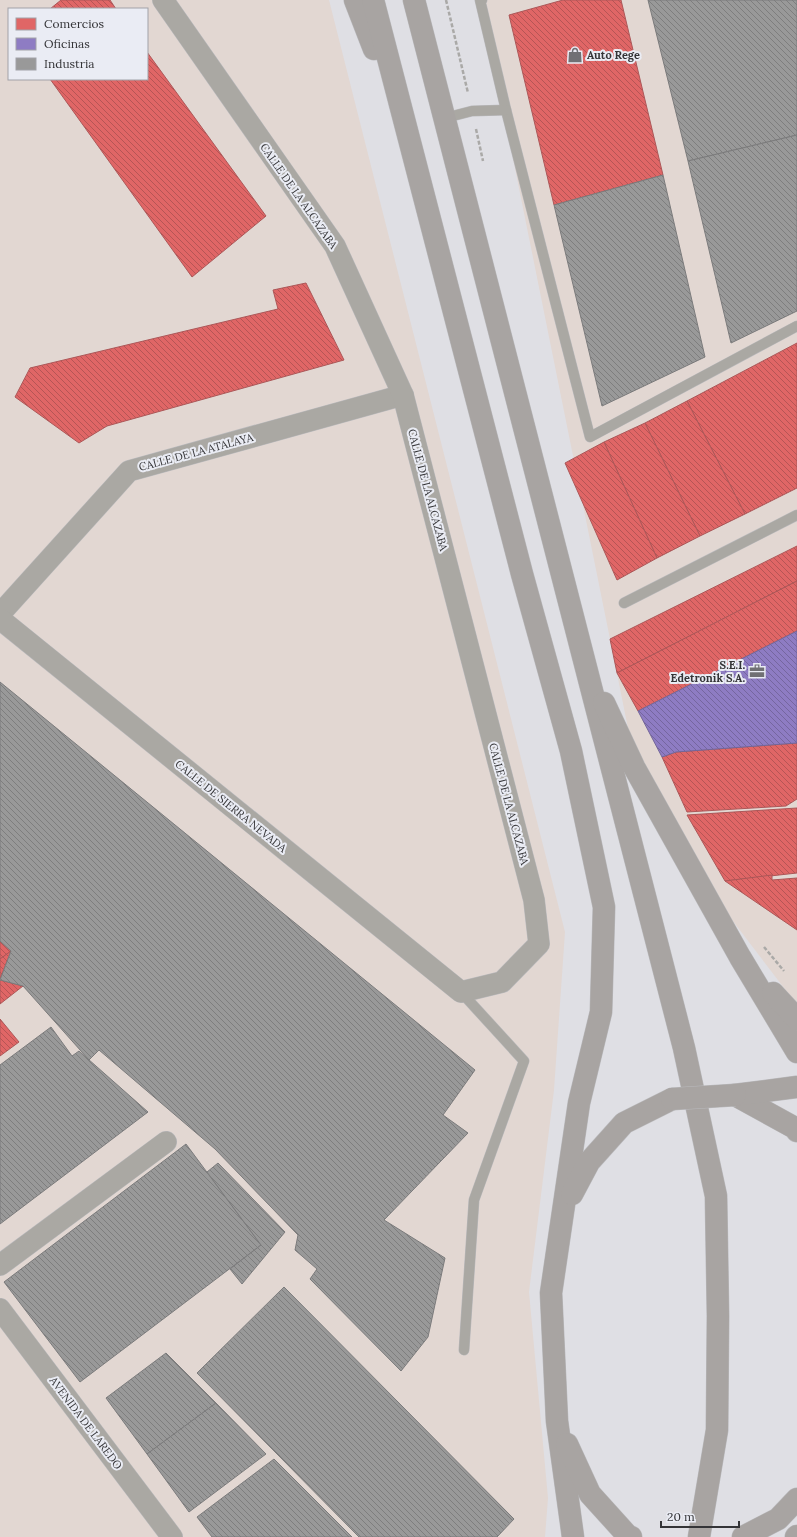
<svg xmlns="http://www.w3.org/2000/svg" width="797" height="1537" font-family="Lora,serif">
	<style>
		.industrial { fill: #e2d7d2; fill-rule: evenodd }
		.shops { fill: url(#shops-back-hatch); stroke: #ac5758 }
		.offices { fill: url(#offices-back-hatch); stroke: #736699 }
		.industry { fill: url(#industry-back-hatch); stroke: #7b7b7c }
		.lines { fill: none; stroke-linecap: round; stroke-linejoin: round }
		.lane-casing { stroke: #bababd; stroke-width: 11 }
		.street-casing { stroke: #bababd; stroke-width: 22 }
		.highway-casing { stroke: #bababd; stroke-width: 23 }
		.path { stroke: #aaa9a7; stroke-width: 2.5; stroke-dasharray: 4 2; stroke-linecap: butt }
		.lane { stroke: #aaa8a3; stroke-width: 10 }
		.street { stroke: #aaa8a3; stroke-width: 21 }
		.highway { stroke: #a8a4a2; stroke-width: 22 }
		.highway-bridge-casing { stroke: #bababd; stroke-width: 23; stroke-linecap: butt }
		.highway-bridge { stroke: #a8a4a2; stroke-width: 22 }
		.labels { text-anchor: middle; dominant-baseline: central; stroke-width: 4; stroke-linejoin: round; paint-order: stroke }
		.poi-label { font-size: 11px; font-weight: bold; fill: #343437; stroke: #eaecf4; text-anchor: start }
		.street-label { font-size: 11px; fill: #343437; stroke: #eaecf4 }
	</style>
	<defs>
		<pattern id="shops-back-hatch" width="6" height="6" patternUnits="userSpaceOnUse"><rect width="6" height="6" fill="#e06666"/><path d="M-1 5l2 2M0 0l6 6M5-1l2 2" fill="none" stroke="#b65555"/></pattern>
		<pattern id="offices-back-hatch" width="6" height="6" patternUnits="userSpaceOnUse"><rect width="6" height="6" fill="#8e7cc3"/><path d="M-1 5l2 2M0 0l6 6M5-1l2 2" fill="none" stroke="#75669f"/></pattern>
		<pattern id="industry-back-hatch" width="6" height="6" patternUnits="userSpaceOnUse"><rect width="6" height="6" fill="#999"/><path d="M-1 5l2 2M0 0l6 6M5-1l2 2" fill="none" stroke="#7e7e7e"/></pattern>
	</defs>
	<rect width="100%" height="100%" fill="#dfdfe4"/>
	<g class="industrial">
		<path d="M 0,0 L 329,0 L 565,932 L 554,1090 L 529,1292 L 548,1498 L 545,1537 L 0,1537 ZM 9,9 L 147,9 L 147,79 L 9,79 Z"/>
		<polygon points="481,0 797,0 797,1005 716,899 631,743"/>
	</g>
	<g class="shops">
		<polygon points="61,0 110,0 116,9 50,9"/>
		<polygon points="563,0 621,0 663,175 554,205 509,15"/>
		<polygon points="147,52 266,216 192,277 50,79 147,79"/>
		<polygon points="306,283 344,360 107,426 79,443 15,397 30,368 278,309 273,290"/>
		<polygon points="797,343 797,488 745,514 687,401"/>
		<polygon points="687,401 745,514 700,536 645,423"/>
		<polygon points="645,423 700,536 657,558 604,442"/>
		<polygon points="604,442 657,558 617,580 565,463"/>
		<polygon points="797,546 797,581 617,673 610,639"/>
		<polygon points="797,581 797,631 638,711 617,673"/>
		<polygon points="797,743 797,799 786,806 687,812 662,757 676,752"/>
		<polygon points="797,808 797,873 725,881 687,815"/>
		<polygon points="772,875 772,880 797,878 797,930 725,881"/>
		<polygon points="0,941 11,951 0,959"/>
		<polygon points="11,951 0,979 0,959"/>
		<polygon points="0,980 23,986 0,1004"/>
		<polygon points="0,1019 19,1042 0,1056"/>
	</g>
	<polygon class="offices" points="797,631 797,743 676,752 662,757 638,711"/>
	<g class="industry">
		<polygon points="648,0 797,0 797,135 688,161"/>
		<polygon points="797,135 797,311 731,343 688,161"/>
		<polygon points="663,175 705,357 602,406 554,205"/>
		<polygon points="0,682 475,1070 443,1115 468,1133 384,1220 445,1258 428,1337 401,1371 310,1279 317,1269 295,1250 298,1235 215,1149 99,1050 89,1060 23,986 0,980 11,951 0,941"/>
		<polygon points="51,1027 72,1056 79,1051 148,1112 0,1224 0,1065"/>
		<polygon points="186,1144 261,1245 80,1382 4,1282"/>
		<polygon points="218,1163 285,1232 242,1284 230,1269 261,1245 207,1172"/>
		<polygon points="284,1287 514,1519 497,1537 359,1537 197,1373"/>
		<polygon points="166,1353 216,1403 147,1454 106,1398"/>
		<polygon points="216,1403 266,1454 189,1512 147,1454"/>
		<polygon points="274,1459 352,1537 212,1537 197,1517"/>
	</g>
	<g class="lines">
		<g class="lane-casing">
			<g id="lane">
				<polyline points="482,0 480,0 506,110 590,437 797,326"/>
				<polyline points="445,118 472,111 506,110"/>
				<polyline points="624,603 797,515"/>
				<polyline points="461,992 524,1061 474,1200 464,1350"/>
			</g>
		</g>
		<g class="street-casing">
			<g id="street">
				<polyline points="0,614 129,471 403,395"/>
				<polyline points="0,619 461,992 502,982 539,944 534,900 403,395 335,246 163,0"/>
				<polyline points="0,1265 166,1142"/>
				<polyline points="0,1309 172,1537"/>
			</g>
		</g>
		<g class="highway-casing">
			<g id="highway">
				<polyline points="355,0 374,49"/>
				<polyline points="373,0 522,574 571,751 604,907 601,1012 579,1103 551,1293 557,1421 573,1537"/>
				<polyline points="414,0 684,1048 716,1196 718,1316 717,1430 699,1537"/>
				<polyline points="604,703 634,767 740,957 797,1052"/>
				<polyline points="773,993 797,1019"/>
				<polyline points="735,1095 795,1128 797,1131"/>
				<polyline points="735,1095 797,1087"/>
				<polyline points="572,1194 589,1162 624,1123 672,1099"/>
				<polyline points="567,1444 590,1494 628,1536 631,1537"/>
				<polyline points="743,1537 778,1519 797,1499"/>
				<polyline points="796,1537 797,1536"/>
			</g>
		</g>
		<g class="path">
			<polyline points="446,0 468,93"/>
			<polyline points="476,129 483,161"/>
			<polyline points="764,947 784,971"/>
		</g>
		<use href="#lane" class="lane"/>
		<use href="#street" class="street"/>
		<use href="#highway" class="highway"/>
		<g class="highway-bridge-casing">
			<polyline id="highway-bridge" points="672,1099 735,1095"/>
		</g>
		<use href="#highway-bridge" class="highway-bridge"/>
	</g>
	<defs>
		<g id="shop-bare" transform="scale(1.2)"><path d="M-5-2.5h2.3a2.7 3.5 0 0 1 5.4 0H5L5.5 6h-11ZM-1.5-2.5h3a1.5 2.3 0 0 0-3 0Z" fill="#707074" stroke="#eaecf4" stroke-width="2.5" paint-order="stroke"/></g>
		<g id="office-bare" transform="scale(1.2)"><path d="M-6-3h4V-5.5h4V-3h4V5H-6ZM-1-4.5V-3h2v-1.5ZM-6 0V1H6V0Z" fill="#707074" stroke="#eaecf4" stroke-width="2.5" paint-order="stroke"/></g>
	</defs>
	<g fill-rule="evenodd">
		<use href="#shop-bare" x="575" y="55"/>
		<use href="#office-bare" x="757" y="671"/>
	</g>
	<g class="labels">
		<g class="poi-label">
			<text x="587" y="55">Auto Rege</text>
			<text x="745" y="665" text-anchor="end">S.E.I.<tspan x="745" dy="13">Edetronik S.A.</tspan></text>
		</g>
		<g class="street-label">
			<text transform="translate(299 196) rotate(55)">CALLE DE LA ALCAZABA</text>
			<text transform="translate(196 452) rotate(-15)">CALLE DE LA ATALAYA</text>
			<text transform="translate(428 490) rotate(75)">CALLE DE LA ALCAZABA</text>
			<text transform="translate(509 804) rotate(75)">CALLE DE LA ALCAZABA</text>
			<text transform="translate(231 806) rotate(39)">CALLE DE SIERRA NEVADA</text>
			<text transform="translate(86 1423) rotate(53)">AVENIDA DE LAREDO</text>
		</g>
	</g>
	<rect x="8" y="8" width="140" height="72" fill="#eaecf4" stroke="#a1a2a8"/>
	<rect x="16" y="18" width="20" height="12" fill="#e06666" stroke="#a1a2a8"/>
	<text x="44" y="28" font-size="12" fill="#343437">Comercios</text>
	<rect x="16" y="38" width="20" height="12" fill="#8e7cc3" stroke="#a1a2a8"/>
	<text x="44" y="48" font-size="12" fill="#343437">Oficinas</text>
	<rect x="16" y="58" width="20" height="12" fill="#999999" stroke="#a1a2a8"/>
	<text x="44" y="68" font-size="12" fill="#343437">Industria</text>
	<path d="M661 1521v6h78v-6" fill="none" stroke="#343437" stroke-width="2"/>
	<text x="667" y="1521" font-size="12" fill="#343437" stroke="#eaecf4" stroke-width="3" paint-order="stroke">20 m</text>
</svg>
